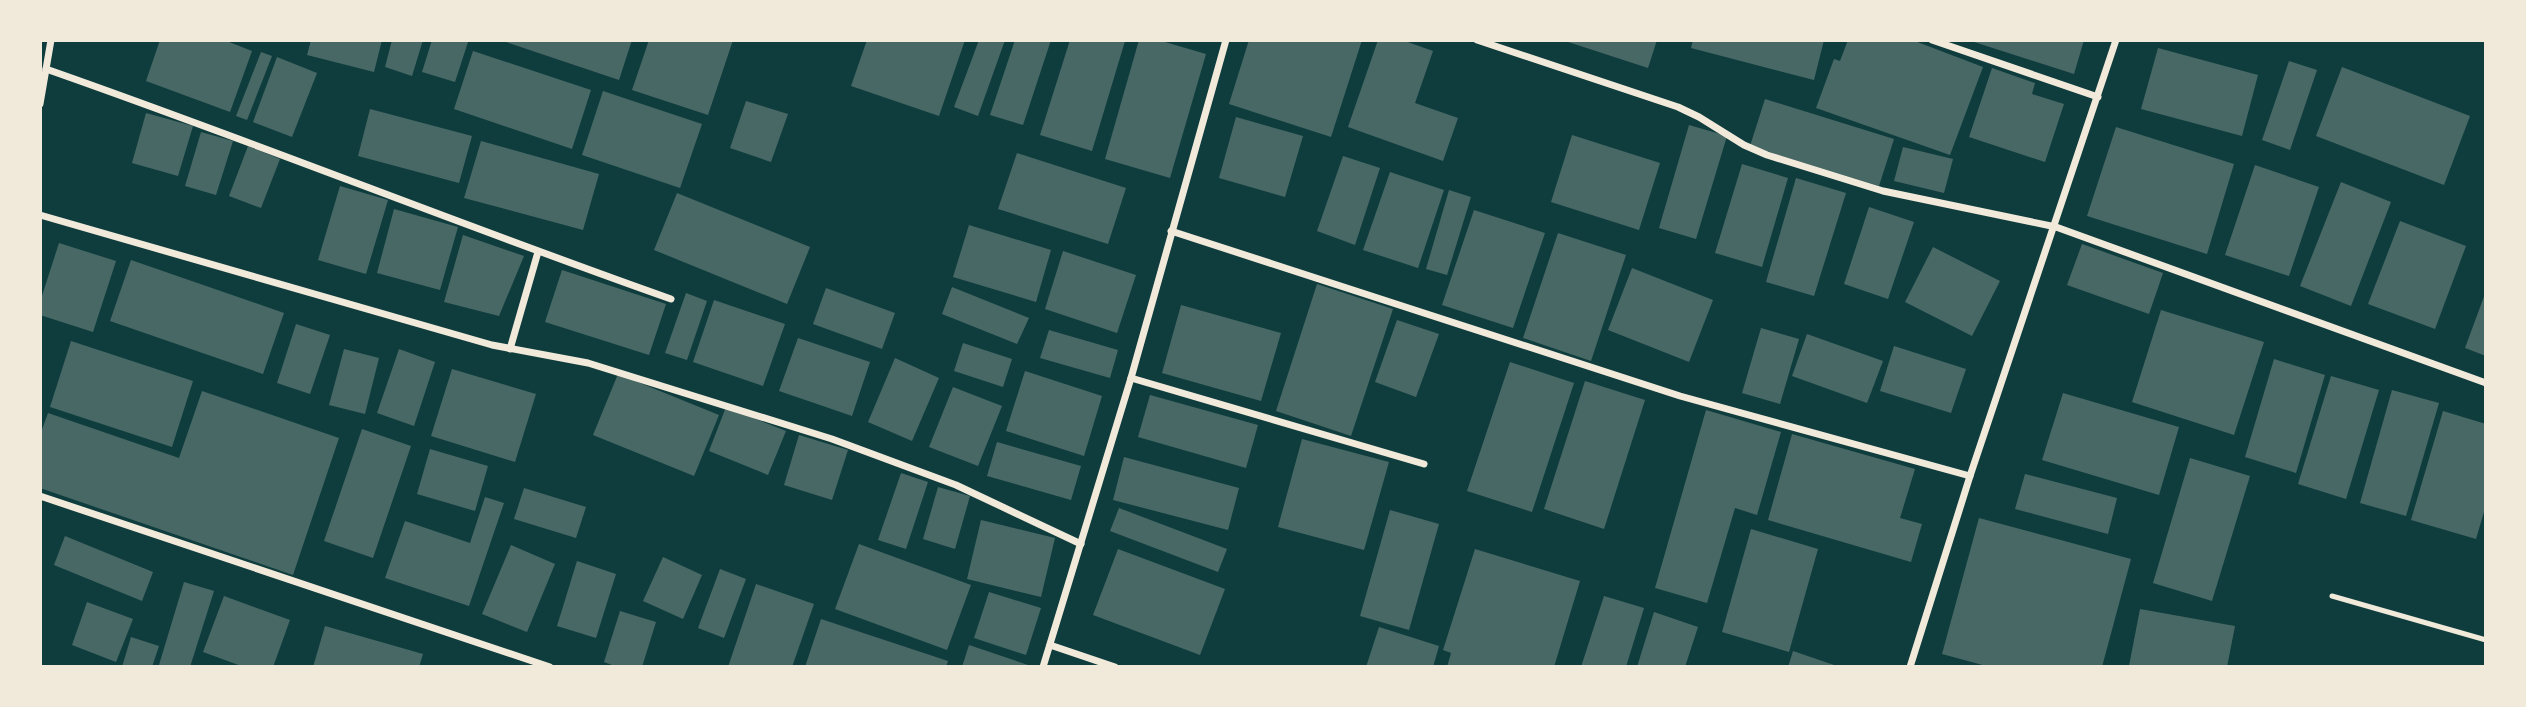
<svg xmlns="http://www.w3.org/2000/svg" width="2526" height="707" font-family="Jost,sans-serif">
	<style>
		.building { fill: #486865 }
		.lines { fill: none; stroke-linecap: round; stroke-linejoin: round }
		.service { stroke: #f1e9da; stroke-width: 5 }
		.minor { stroke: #f1e9da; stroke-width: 7 }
	</style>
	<rect width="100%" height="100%" fill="#0f3d3e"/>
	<g class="building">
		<polygon points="160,40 224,40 252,51 230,112 146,81"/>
		<polygon points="311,40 382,40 374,72 307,55"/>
		<polygon points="392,40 423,40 412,76 385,67"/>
		<polygon points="432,40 468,42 455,82 422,72"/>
		<polygon points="500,40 632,40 619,80"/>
		<polygon points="649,40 733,40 708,115 632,90"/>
		<polygon points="867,40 965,40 939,116 851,86"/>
		<polygon points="979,40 1005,40 978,116 954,107"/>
		<polygon points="1015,40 1051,40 1023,125 990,115"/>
		<polygon points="1070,40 1125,41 1092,151 1040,135"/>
		<polygon points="1139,40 1158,40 1206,54 1170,178 1105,159"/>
		<polygon points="1249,40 1362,40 1331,137 1229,104"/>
		<polygon points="1378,40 1402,40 1433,51 1415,103 1458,118 1443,161 1348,127"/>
		<polygon points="1562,40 1657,40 1648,68"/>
		<polygon points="1693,40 1824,40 1814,80 1691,48"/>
		<polygon points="1848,40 1912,40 1983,67 1950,155 1816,108 1834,59 1840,61"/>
		<polygon points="1968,40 2084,40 2074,74"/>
		<polygon points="2158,48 2258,75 2242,136 2141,109"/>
		<polygon points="473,51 591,90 572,149 454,109"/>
		<polygon points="261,52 272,56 247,120 236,116"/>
		<polygon points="277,57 317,73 292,137 253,122"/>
		<polygon points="2289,61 2317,70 2290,150 2262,140"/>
		<polygon points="2342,67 2470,116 2444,185 2316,136"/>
		<polygon points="1992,68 2035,83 2032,94 2064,104 2045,162 1969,137"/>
		<polygon points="603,91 702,124 680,188 582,155"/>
		<polygon points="1765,99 1894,139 1879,186 1750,146"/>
		<polygon points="746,101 788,114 771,162 730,148"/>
		<polygon points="370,109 472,136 459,183 358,156"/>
		<polygon points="146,113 193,126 178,176 132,163"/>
		<polygon points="1236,117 1303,136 1285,197 1219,178"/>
		<polygon points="1689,125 1727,136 1696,239 1659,228"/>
		<polygon points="2116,127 2234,164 2207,254 2087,216"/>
		<polygon points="201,132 233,141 216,195 185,186"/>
		<polygon points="1572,135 1660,163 1639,230 1551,202"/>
		<polygon points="481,141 599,174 583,230 464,198"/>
		<polygon points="248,146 280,159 261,208 229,196"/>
		<polygon points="1903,147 1953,159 1944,193 1894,181"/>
		<polygon points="1017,153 1126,188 1108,244 998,209"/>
		<polygon points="1343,156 1380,168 1355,245 1317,231"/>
		<polygon points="1742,164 1788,178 1762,267 1715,253"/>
		<polygon points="2255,165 2319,187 2289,276 2225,255"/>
		<polygon points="1390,172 1444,190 1418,268 1363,250"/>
		<polygon points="1796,178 1846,193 1814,296 1766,282"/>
		<polygon points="2341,182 2391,202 2351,306 2300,286"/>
		<polygon points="340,186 388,200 366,274 318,260"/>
		<polygon points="1449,190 1471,197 1447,275 1426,269"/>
		<polygon points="677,193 810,247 787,304 654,250"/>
		<polygon points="1869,207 1914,222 1888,299 1844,284"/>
		<polygon points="394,209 458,227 440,290 377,273"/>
		<polygon points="1474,210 1545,233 1513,328 1442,305"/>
		<polygon points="2400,221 2466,246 2435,329 2368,304"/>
		<polygon points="969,225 1051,250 1036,302 953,277"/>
		<polygon points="1558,233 1626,255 1591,361 1523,338"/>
		<polygon points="463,235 524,256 499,316 444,302"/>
		<polygon points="59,243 116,261 93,332 40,315 40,302"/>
		<polygon points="2082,244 2163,273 2149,314 2067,285"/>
		<polygon points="1933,247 2000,281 1972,336 1905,302"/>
		<polygon points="1063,251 1136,275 1117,333 1045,309"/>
		<polygon points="131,260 284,313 263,374 110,321"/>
		<polygon points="1632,268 1713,300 1689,362 1608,330"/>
		<polygon points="562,270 666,304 649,355 545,322"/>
		<polygon points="1317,284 1393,309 1351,436 1276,411"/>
		<polygon points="952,287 1029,318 1017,344 942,314"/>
		<polygon points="826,288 895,313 882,349 813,324"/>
		<polygon points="2486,291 2486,356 2465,348"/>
		<polygon points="686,293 707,301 687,360 665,353"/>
		<polygon points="714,300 785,324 763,386 693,362"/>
		<polygon points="1181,305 1281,333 1261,401 1162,373"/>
		<polygon points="2161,310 2264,342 2234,435 2132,402"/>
		<polygon points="1397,320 1439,334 1416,397 1375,382"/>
		<polygon points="296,324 330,335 310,394 277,383"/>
		<polygon points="1761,328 1799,339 1780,404 1742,393"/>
		<polygon points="1049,330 1118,350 1110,378 1040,358"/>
		<polygon points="1807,334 1883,361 1867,403 1792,376"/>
		<polygon points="798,338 870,362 852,416 779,391"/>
		<polygon points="71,341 193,381 172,447 50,407"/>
		<polygon points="963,343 1012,359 1003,387 954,371"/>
		<polygon points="1894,346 1966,369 1951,413 1880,391"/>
		<polygon points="344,349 379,358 365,414 329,405"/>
		<polygon points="399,349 435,362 414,426 377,413"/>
		<polygon points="895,358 939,378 912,441 868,422"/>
		<polygon points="2274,359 2325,375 2296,473 2245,457"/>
		<polygon points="1510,362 1574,383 1532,512 1467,491"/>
		<polygon points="452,369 536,394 515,462 431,436"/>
		<polygon points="1025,371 1102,396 1084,456 1006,431"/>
		<polygon points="618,374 719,415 694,476 593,435"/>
		<polygon points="2331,376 2379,390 2346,499 2298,484"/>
		<polygon points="1585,381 1645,400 1604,529 1544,509"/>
		<polygon points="953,387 1002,406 978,466 929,447"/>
		<polygon points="2392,390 2439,403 2406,516 2360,503"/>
		<polygon points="202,391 339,438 293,575 40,488 40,435 48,413 179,458"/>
		<polygon points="2063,393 2179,427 2159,495 2042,460"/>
		<polygon points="1150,395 1258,425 1246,468 1138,437"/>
		<polygon points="726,407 786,431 768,475 709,451"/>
		<polygon points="1706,410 1781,432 1757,515 1735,508 1707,603 1655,588"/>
		<polygon points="2443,411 2486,424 2486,505 2476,539 2411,520"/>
		<polygon points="362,429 411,446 373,558 324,541"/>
		<polygon points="1792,434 1915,469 1900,518 1922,524 1911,562 1768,520"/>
		<polygon points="799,435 848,450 832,500 784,485"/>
		<polygon points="1302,439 1389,462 1364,550 1278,527"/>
		<polygon points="997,442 1081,466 1071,500 987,476"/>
		<polygon points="430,449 488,466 475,511 417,494"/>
		<polygon points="1124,457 1239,488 1228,530 1113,500"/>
		<polygon points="2190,458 2250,476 2212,601 2153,583"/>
		<polygon points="901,473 928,482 906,549 878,540"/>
		<polygon points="2025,474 2117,498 2108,534 2015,509"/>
		<polygon points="938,487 970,496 955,549 923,539"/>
		<polygon points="524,488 586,507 576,538 514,519"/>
		<polygon points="485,497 504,503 469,606 385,578 405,521 470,543"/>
		<polygon points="1119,508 1227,549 1218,572 1110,531"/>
		<polygon points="1390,510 1439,524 1409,630 1360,616"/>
		<polygon points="1979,518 2131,559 2102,667 1990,667 1942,654"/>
		<polygon points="981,520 1055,538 1041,597 967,579"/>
		<polygon points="1751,529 1818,549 1789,652 1722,632"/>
		<polygon points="65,536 153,572 142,601 54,565"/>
		<polygon points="859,544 971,585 947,650 835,609"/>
		<polygon points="511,545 555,564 527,632 482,614"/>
		<polygon points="1118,549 1225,589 1200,655 1093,615"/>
		<polygon points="1475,549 1580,581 1554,667 1447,667 1451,653 1443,650"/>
		<polygon points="663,557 702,575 683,619 643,601"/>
		<polygon points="577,561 616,574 596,638 557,626"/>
		<polygon points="720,569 746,579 724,638 698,628"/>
		<polygon points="184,582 214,591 190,667 163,667 159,665"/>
		<polygon points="756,584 814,604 792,667 728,667"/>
		<polygon points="989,592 1041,608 1026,655 974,638"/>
		<polygon points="224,596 290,620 273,667 244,667 203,652"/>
		<polygon points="1604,596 1644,608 1626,667 1581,667"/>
		<polygon points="87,602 133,619 116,662 72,645"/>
		<polygon points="2140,609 2235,626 2227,667 2129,666"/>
		<polygon points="620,611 656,622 642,667 617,667 604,662"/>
		<polygon points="1654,612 1698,627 1685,667 1637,667"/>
		<polygon points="821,619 948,661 946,667 805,667"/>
		<polygon points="325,626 423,654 419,667 313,667"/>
		<polygon points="1379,627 1439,646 1433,667 1366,667"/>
		<polygon points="131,637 159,646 152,667 122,667"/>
		<polygon points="969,645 1031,666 1031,667 962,667"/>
		<polygon points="1793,651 1837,666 1837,667 1788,667"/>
	</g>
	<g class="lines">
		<polyline class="service" points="2332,596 2486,640"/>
		<g class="minor">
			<polyline points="1477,40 1678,107 1699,117 1744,145 1767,155 1883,191 2056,227 2486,383"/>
			<polyline points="1932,40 2098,97"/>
			<path d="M 46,69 C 255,142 461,225 671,299"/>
			<polyline points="40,104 51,40"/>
			<polyline points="40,215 492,345 588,363 832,439 956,485 1081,544"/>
			<polyline points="1171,231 1680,396 1970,476"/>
			<polyline points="510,349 538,252"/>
			<polyline points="1131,378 1424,464"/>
			<polyline points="40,496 550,667"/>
			<polyline points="1050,645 1115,667"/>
			<polyline points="1043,667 1131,378 1226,40"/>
			<polyline points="1910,667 1970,476 2116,40"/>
		</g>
	</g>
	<rect width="2526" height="707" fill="none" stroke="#f1e9da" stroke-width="84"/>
</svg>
